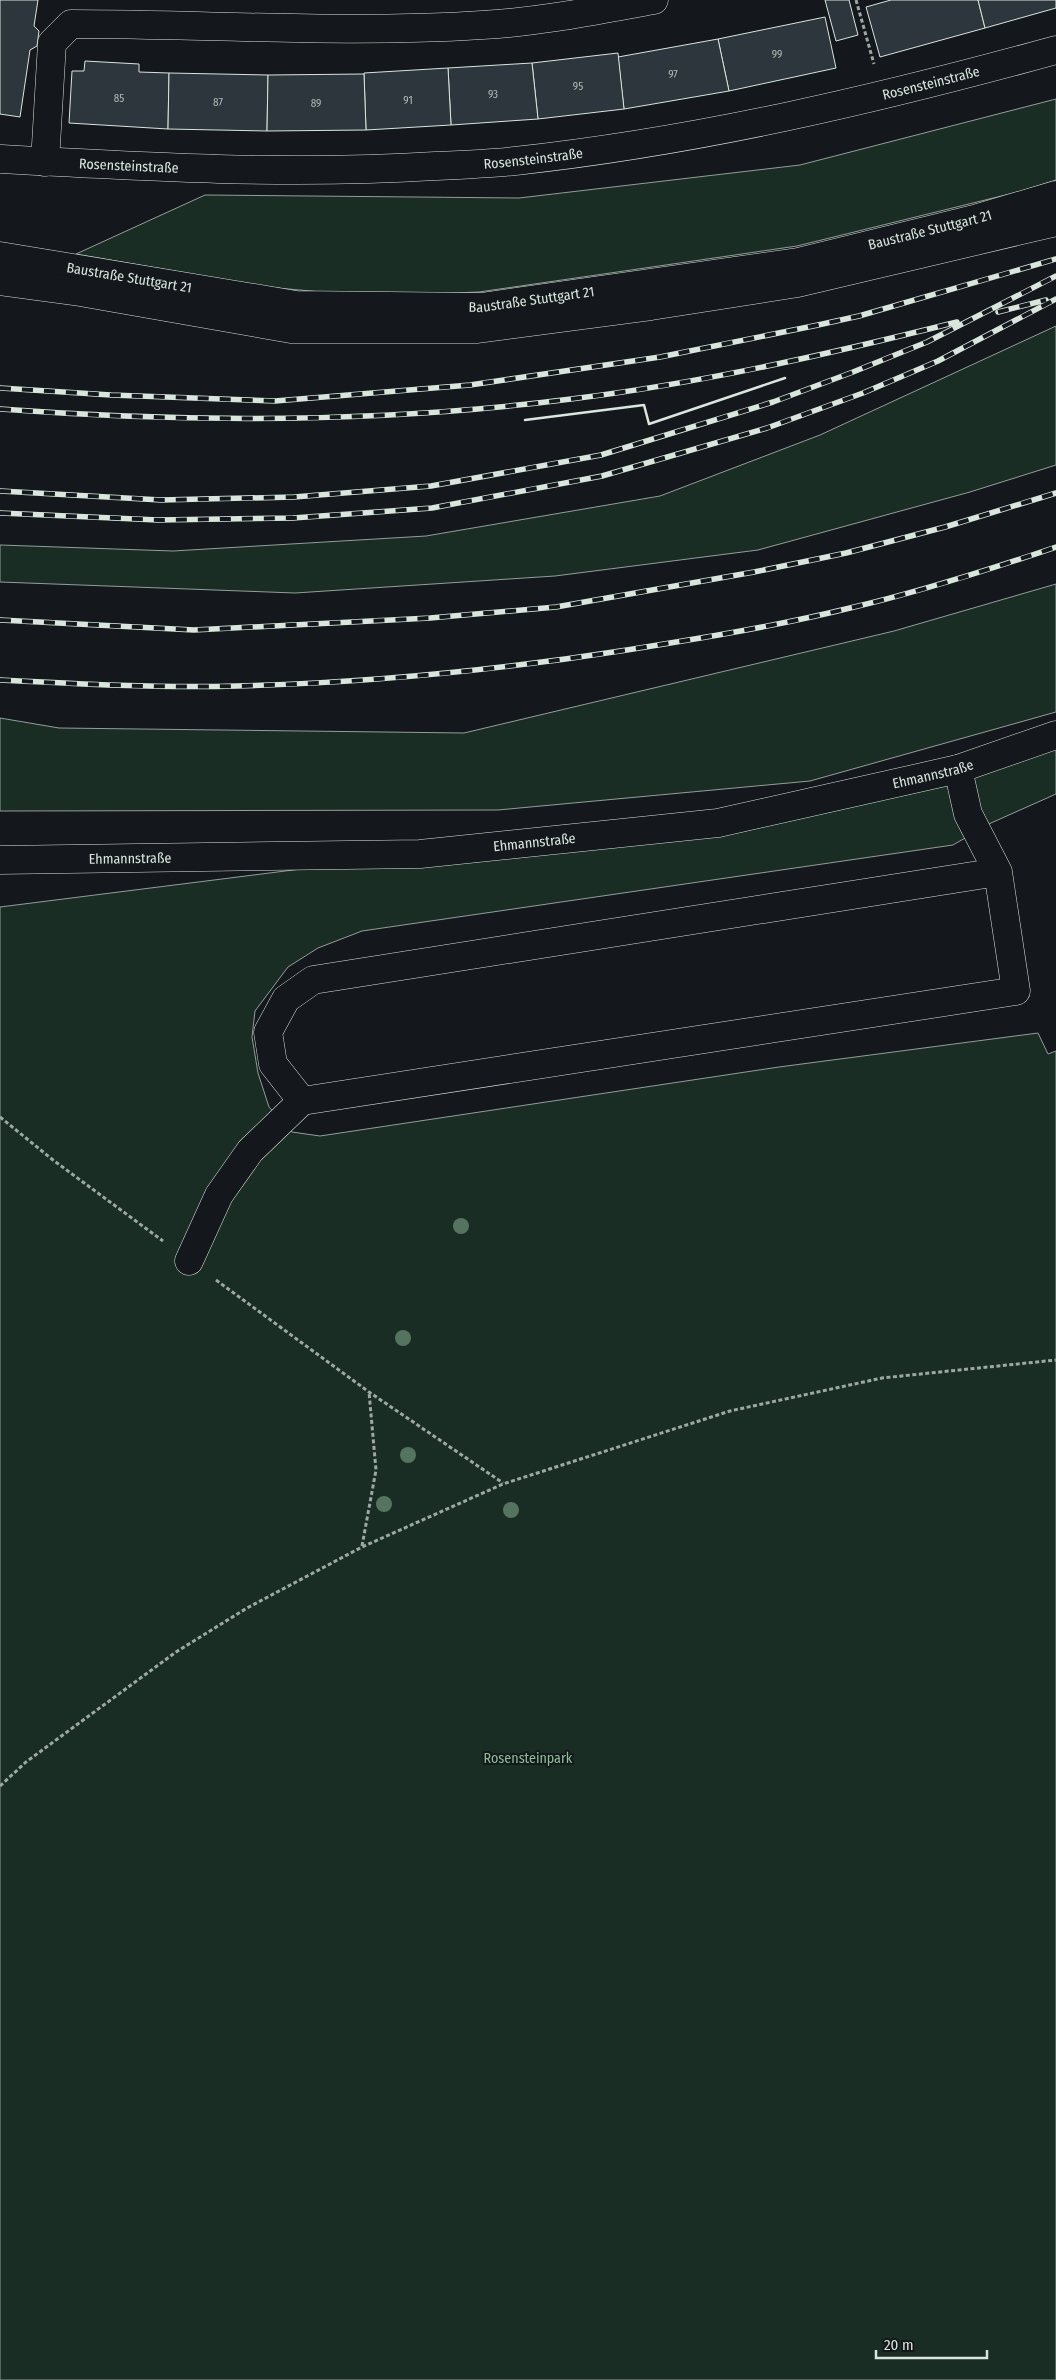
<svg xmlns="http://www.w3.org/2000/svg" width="1056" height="2380" font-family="'Fira Sans Condensed',sans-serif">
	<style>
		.green { fill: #1a2d24; stroke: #939e99 }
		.building { fill: #2c363c; stroke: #d8e6dc }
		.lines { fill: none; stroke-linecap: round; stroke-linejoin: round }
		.minor-casing { stroke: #d8e6dc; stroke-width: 29 }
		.path { stroke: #9da8a2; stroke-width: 3; stroke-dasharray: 4 2.5; stroke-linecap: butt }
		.minor { stroke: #14181c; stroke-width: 28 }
		.rail-casing { stroke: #d8e6dc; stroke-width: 5.5 }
		.rail { stroke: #14181c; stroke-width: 4; stroke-dasharray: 11; stroke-linecap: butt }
		.wall { stroke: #d8e6dc; stroke-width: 2.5 }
		.tree { fill: #55745f }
		.labels { text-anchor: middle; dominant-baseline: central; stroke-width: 4; stroke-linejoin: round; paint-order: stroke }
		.number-label { font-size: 11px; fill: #adbab4 }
		.street-label { font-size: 14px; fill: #d8e6dc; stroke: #14181c }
		.park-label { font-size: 14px; fill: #8ac095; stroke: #14181c }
	</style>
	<rect width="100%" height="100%" fill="#14181c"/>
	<g class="green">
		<polygon points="1056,99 1056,180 1022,191 797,246 479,292 367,296 266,287 76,254 205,195 519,198 800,165"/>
		<polygon points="1056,326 1056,465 970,492 758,550 555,576 295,593 0,582 0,545 173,551 426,536 660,496 820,435"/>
		<polygon points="1056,584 1056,712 810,781 498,810 0,811 0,718 59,728 464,733 894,631"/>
		<polygon points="1056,735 1056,794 991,823 953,845 362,931 318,948 288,967 255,1011 252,1037 258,1073 269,1107 292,1132 320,1136 779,1067 1038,1033 1048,1054 1056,1051 1056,2380 0,2380 0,907 420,854 718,823"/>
	</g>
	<g class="building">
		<polygon points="0,0 38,0 34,26 39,31 37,46 30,50 20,117 0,114"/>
		<polygon points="825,0 849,0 858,35 836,41"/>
		<polygon points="891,0 978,0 985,28 880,57 866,7"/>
		<polygon points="978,0 1056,0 1056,8 985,28"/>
		<polygon points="825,17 836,68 729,91 718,39"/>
		<polygon points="718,39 729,91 624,109 618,57"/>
		<polygon points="618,53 624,109 538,119 532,63"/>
		<polygon points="85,61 139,64 139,72 169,73 168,129 69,123 72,71 84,71"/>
		<polygon points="532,63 538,119 451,125 448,68"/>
		<polygon points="448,68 451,125 366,130 364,73"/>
		<polygon points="169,73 268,75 267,131 168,129"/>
		<polygon points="364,74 366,130 267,131 268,75"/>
	</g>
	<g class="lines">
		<g class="minor-casing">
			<g id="minor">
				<path id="s1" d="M 0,159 C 145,167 289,175 435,166 C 461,165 488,164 515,161 C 699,141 878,99 1056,50"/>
				<path d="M 45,162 L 52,43 L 71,24 C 208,24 345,34 482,25 C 540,22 598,10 654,0"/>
				<path id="s2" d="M 0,256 L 296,305 L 481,307 L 798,262 L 978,218 L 1056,195"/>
				<polyline points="0,281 80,292 291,329 476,329 651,306 798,283 1056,222"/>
				<polyline points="958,769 968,814 998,872 313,980 286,999 268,1032 273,1064 302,1101 1016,991 998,872"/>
				<path id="s3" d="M 0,860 L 420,854 L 718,823 L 958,769 L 1056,735"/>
				<polyline points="189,1261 219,1195 250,1151 302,1101"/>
			</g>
		</g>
		<g class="path">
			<polyline points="856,0 874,64"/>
			<polyline points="0,1117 53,1160 163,1241"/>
			<polyline points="216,1280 369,1392 503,1483"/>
			<polyline points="362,1546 376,1470 369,1392"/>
			<polyline points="0,1786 26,1762 176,1652 247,1608 362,1547 503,1484 730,1411 882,1378 1056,1360"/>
		</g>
		<use href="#minor" class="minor"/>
		<g class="rail-casing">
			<g id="rail">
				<polyline points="998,312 1046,300"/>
				<polyline points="0,388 111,395 275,401 470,385 660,357 818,325 859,316 1056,259"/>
				<path d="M 0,409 C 190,423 382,423 571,399 C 702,383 829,354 957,322"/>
				<polyline points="0,491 161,500 294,497 431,486 601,455 773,402 853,372 927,342 1056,276"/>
				<polyline points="0,513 158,520 293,518 432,508 602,476 767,428 863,393 938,361 1056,299"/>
				<polyline points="0,620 194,630 430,618 556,607 754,572 846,553 945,527 1056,493"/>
				<path d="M 0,680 C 79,684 158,688 237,686 C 368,683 498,670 627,650 C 702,638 777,626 850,608 C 919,592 988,570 1056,547"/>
			</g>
		</g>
		<use href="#rail" class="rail"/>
		<polyline class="wall" points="525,420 644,405 649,424 785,378"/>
	</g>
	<g class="tree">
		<circle cx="461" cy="1226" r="8"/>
		<circle cx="403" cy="1338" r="8"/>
		<circle cx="408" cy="1455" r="8"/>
		<circle cx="384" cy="1504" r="8"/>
		<circle cx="511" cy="1510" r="8"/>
	</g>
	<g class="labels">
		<g class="number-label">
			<text x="777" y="54">99</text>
			<text x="673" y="74">97</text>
			<text x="578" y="86">95</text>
			<text x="493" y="94">93</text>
			<text x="119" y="98">85</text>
			<text x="408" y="100">91</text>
			<text x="218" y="102">87</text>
			<text x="316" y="103">89</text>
		</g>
		<g class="street-label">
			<text stroke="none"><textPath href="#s1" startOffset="939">Rosensteinstraße</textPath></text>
			<text stroke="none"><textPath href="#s1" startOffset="534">Rosensteinstraße</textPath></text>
			<text stroke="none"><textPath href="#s1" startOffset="129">Rosensteinstraße</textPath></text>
			<text stroke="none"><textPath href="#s2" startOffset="941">Baustraße Stuttgart 21</textPath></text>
			<text stroke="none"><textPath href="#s2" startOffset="131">Baustraße Stuttgart 21</textPath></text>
			<text stroke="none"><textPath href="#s2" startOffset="536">Baustraße Stuttgart 21</textPath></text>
			<text stroke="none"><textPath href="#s3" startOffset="940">Ehmannstraße</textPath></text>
			<text stroke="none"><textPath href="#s3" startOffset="535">Ehmannstraße</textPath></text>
			<text stroke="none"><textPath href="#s3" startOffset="130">Ehmannstraße</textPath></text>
		</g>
		<g class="park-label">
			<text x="528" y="1758">Rosensteinpark</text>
		</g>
	</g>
	<path d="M876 2350v8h111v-8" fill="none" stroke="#d8e6dc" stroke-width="2.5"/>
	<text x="884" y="2350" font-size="15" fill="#d8e6dc" stroke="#14181c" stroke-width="4" paint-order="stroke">20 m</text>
</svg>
